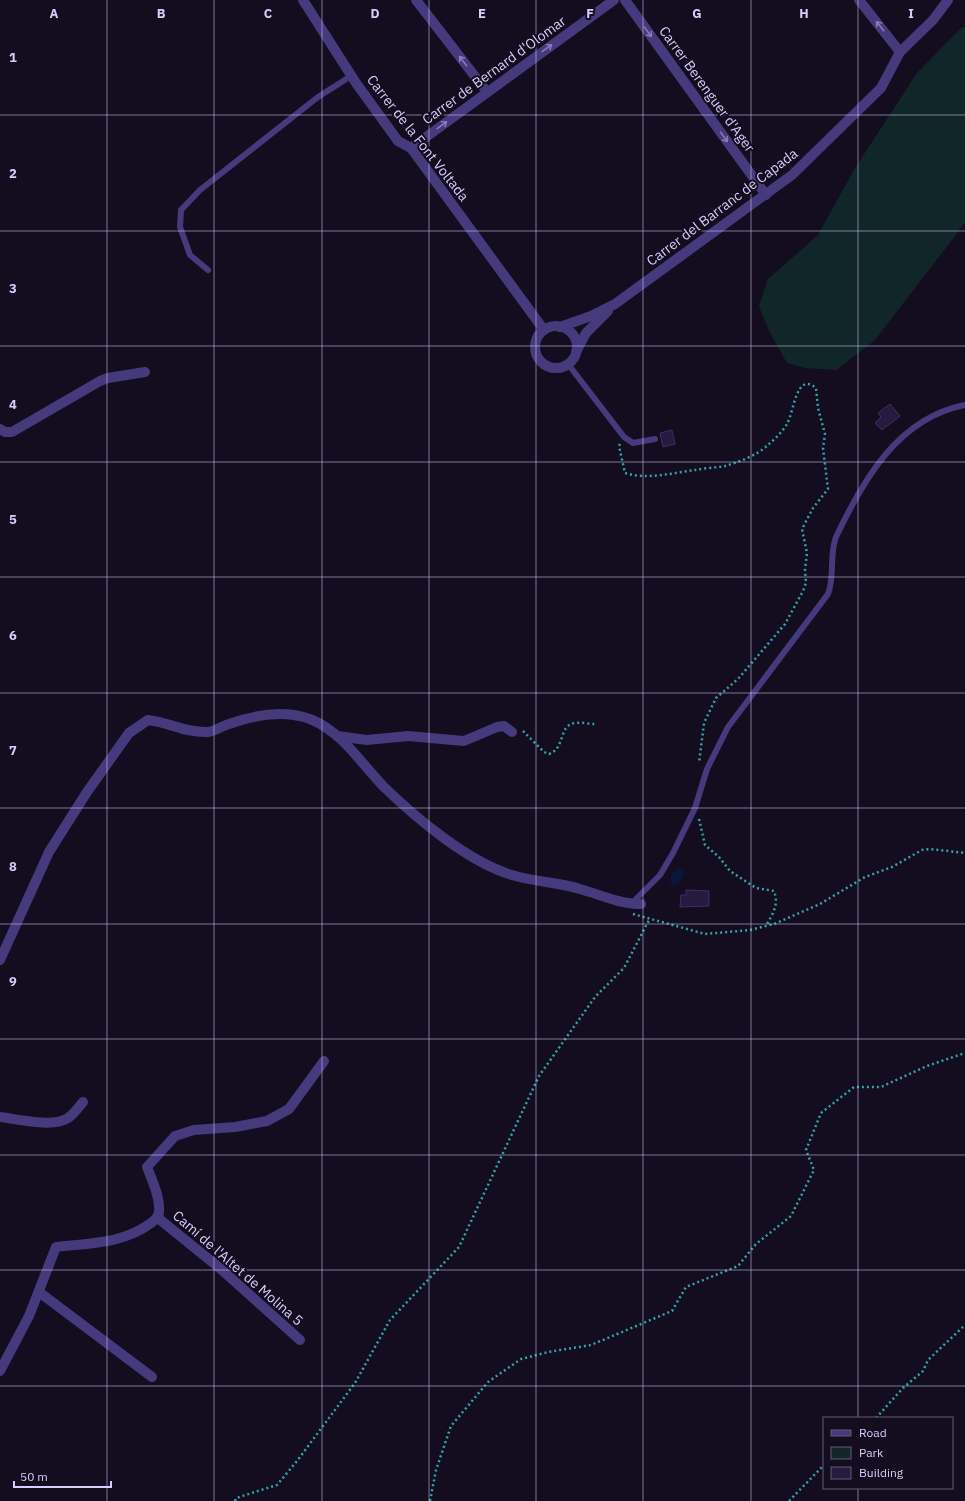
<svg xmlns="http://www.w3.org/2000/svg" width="965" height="1501" font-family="'IBM Plex Sans',sans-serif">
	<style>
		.green { fill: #112629 }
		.water { fill: #0b163b }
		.building { fill: #261a3f; stroke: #412d6a }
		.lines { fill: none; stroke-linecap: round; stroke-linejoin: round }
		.path { stroke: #32a4ac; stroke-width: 2.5; stroke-dasharray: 2 3; stroke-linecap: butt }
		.service { stroke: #453a7c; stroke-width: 6 }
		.minor { stroke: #453a7c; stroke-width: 10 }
		.oneway { stroke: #887cb6 }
		.grid { fill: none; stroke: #d9cdfd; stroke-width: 1; stroke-opacity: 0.55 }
		.labels { text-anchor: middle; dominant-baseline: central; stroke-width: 4; stroke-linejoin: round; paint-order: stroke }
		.street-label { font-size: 14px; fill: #d9cdfd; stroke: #130d1f }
		.grid-label { font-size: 13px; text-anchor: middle; font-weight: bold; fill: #d9cdfd; stroke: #130d1f; stroke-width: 4; stroke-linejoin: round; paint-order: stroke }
	</style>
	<rect width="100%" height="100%" fill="#130d1f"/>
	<polygon class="green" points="962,27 965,27 965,223 875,340 836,370 805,368 787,363 769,331 759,306 768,279 818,235 855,168 917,73"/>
	<path class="water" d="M 678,867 L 685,873 C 681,879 680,886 671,884 L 670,877 Z"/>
	<g class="building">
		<polygon points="890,404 900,416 882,430 875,423 881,417 878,413"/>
		<polygon points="672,430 675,444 663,447 660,433"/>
		<polygon points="686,890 709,891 709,906 680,907 681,895 686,895"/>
	</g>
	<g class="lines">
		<g class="path">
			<path d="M 620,444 L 619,446 L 625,473 C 647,480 672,473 695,470 C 704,468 715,468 725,466 C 739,462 758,455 769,444 C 775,439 783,431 787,424 C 794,412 796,371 816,388 L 818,408 L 825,434 L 823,448 L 828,489 L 813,508 L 802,529 L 807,553 L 805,570 L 806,583 L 803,591 L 785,624 L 738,679 L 716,698 L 704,723 L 699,763"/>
			<path d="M 523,731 L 544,752 L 549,754 C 566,748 558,725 575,723 C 581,722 589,724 595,724"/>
			<path d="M 699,819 L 705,845 L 719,857 L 730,871 L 756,888 L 774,891 C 779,905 773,913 766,926"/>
			<polyline points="633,914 705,934 750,930 774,924 820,904 865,877 892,867 922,850 930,849 965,853"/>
			<polyline points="876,1418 903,1388 923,1371 928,1360 965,1325"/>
			<polyline points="235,1501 236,1498 277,1485 297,1461 355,1383 390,1320 459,1247 539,1076 595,997 624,968 649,920"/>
			<polyline points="430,1501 436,1470 451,1426 488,1382 521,1359 548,1352 591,1345 672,1311 686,1287 738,1266 756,1244 791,1216 814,1170 806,1150 821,1113 854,1087 881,1087 927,1066 965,1053"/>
			<polyline points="789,1501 824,1465"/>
		</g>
		<g class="service">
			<polyline points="208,270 190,255 180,227 181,210 200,190 318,97 351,76"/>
			<polyline points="568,364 624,437 633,443 655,439"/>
			<path d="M 631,904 L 660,875 L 673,853 L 695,808 L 707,769 L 728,727 L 828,594 C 835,576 829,555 836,537 C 863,480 898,418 965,405"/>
		</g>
		<g class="minor">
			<polyline points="303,0 356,83 398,141 411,148 544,330"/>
			<polyline points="416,0 487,92"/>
			<polyline points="625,0 766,195"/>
			<polyline points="859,0 900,52"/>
			<polyline points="411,148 614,0"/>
			<circle cx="556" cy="347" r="21"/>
			<polyline points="560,327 591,316 615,304 792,175 881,88 900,52 933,20 948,0"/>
			<polyline points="576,352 586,333 608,311"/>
			<polyline points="0,429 5,432 12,432 100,381 108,378 145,372"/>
			<polyline points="337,736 367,740 408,736 464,741 497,727 504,726 512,732"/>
			<path d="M 0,960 L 49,852 L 87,792 L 129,733 L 148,720 C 168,722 186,733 207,732 C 214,732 222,726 229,724 C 254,715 284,710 310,719 C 341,731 361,763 383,786 C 416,818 468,862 512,875 C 534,882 558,882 580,889 C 601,895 620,904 641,904"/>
			<path d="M 0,1117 C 16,1119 54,1128 68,1118 C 74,1114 78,1108 83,1102"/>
			<polyline points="158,1218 222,1270 300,1340"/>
			<polyline points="39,1292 152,1377"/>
			<path d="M 0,1371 L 29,1316 L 56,1247 C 89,1243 123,1244 151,1223 C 155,1220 159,1217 159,1211 C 160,1197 152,1180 147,1167 L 175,1136 L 194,1130 L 235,1127 L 267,1121 L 289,1109 L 324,1061"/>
		</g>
	</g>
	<defs><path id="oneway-shaft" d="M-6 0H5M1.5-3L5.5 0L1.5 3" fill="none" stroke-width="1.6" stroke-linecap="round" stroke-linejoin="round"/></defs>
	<g class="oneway">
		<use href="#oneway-shaft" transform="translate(880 26) rotate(-128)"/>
		<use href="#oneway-shaft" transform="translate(648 32) rotate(54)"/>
		<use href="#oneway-shaft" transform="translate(547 48) rotate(-36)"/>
		<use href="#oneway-shaft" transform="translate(463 61) rotate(-127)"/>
		<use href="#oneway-shaft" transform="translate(442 125) rotate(-36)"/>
		<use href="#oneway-shaft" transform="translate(724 137) rotate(54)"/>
	</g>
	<path class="grid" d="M 107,0 L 107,1501M 214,0 L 214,1501M 322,0 L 322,1501M 429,0 L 429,1501M 536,0 L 536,1501M 643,0 L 643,1501M 751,0 L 751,1501M 858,0 L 858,1418M 0,115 L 965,115M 0,231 L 965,231M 0,346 L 965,346M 0,462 L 965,462M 0,577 L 965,577M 0,693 L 965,693M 0,808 L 965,808M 0,924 L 965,924M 0,1039 L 965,1039M 0,1155 L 965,1155M 0,1270 L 965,1270M 0,1386 L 965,1386M 858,1488 L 858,1501"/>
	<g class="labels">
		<g class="street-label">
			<text transform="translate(494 70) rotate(-36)">Carrer de Bernard d'Olomar</text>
			<text transform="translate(707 89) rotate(54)">Carrer Berenguer d'Ager</text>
			<text transform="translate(418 138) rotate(52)">Carrer de la Font Voltada</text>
			<text transform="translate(722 207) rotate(-37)">Carrer del Barranc de Capada</text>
			<text transform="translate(238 1268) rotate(41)">Camí de l'Altet de Molina 5</text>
		</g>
	</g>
	<g class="grid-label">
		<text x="54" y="18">A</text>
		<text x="161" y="18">B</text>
		<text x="268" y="18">C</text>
		<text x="375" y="18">D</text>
		<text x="482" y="18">E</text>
		<text x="590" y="18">F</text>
		<text x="697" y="18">G</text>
		<text x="804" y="18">H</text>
		<text x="911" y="18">I</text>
		<text x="13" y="62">1</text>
		<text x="13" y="178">2</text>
		<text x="13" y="293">3</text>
		<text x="13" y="409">4</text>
		<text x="13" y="524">5</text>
		<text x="13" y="640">6</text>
		<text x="13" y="755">7</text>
		<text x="13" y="871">8</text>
		<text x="13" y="986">9</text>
	</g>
	<rect x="823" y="1417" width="130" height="72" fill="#130d1f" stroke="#625a78"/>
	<rect x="831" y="1430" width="20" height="6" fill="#453a7c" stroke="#625a78"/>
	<text x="859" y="1437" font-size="12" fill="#d9cdfd">Road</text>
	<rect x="831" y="1447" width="20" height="12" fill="#112629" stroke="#625a78"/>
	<text x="859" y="1457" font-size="12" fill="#d9cdfd">Park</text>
	<rect x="831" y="1467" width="20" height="12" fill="#261a3f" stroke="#625a78"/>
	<text x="859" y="1477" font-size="12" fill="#d9cdfd">Building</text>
	<path d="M14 1481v6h97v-6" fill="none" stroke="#d9cdfd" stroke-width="2"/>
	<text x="20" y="1481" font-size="12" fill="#d9cdfd" stroke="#130d1f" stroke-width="3" paint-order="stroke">50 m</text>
</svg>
